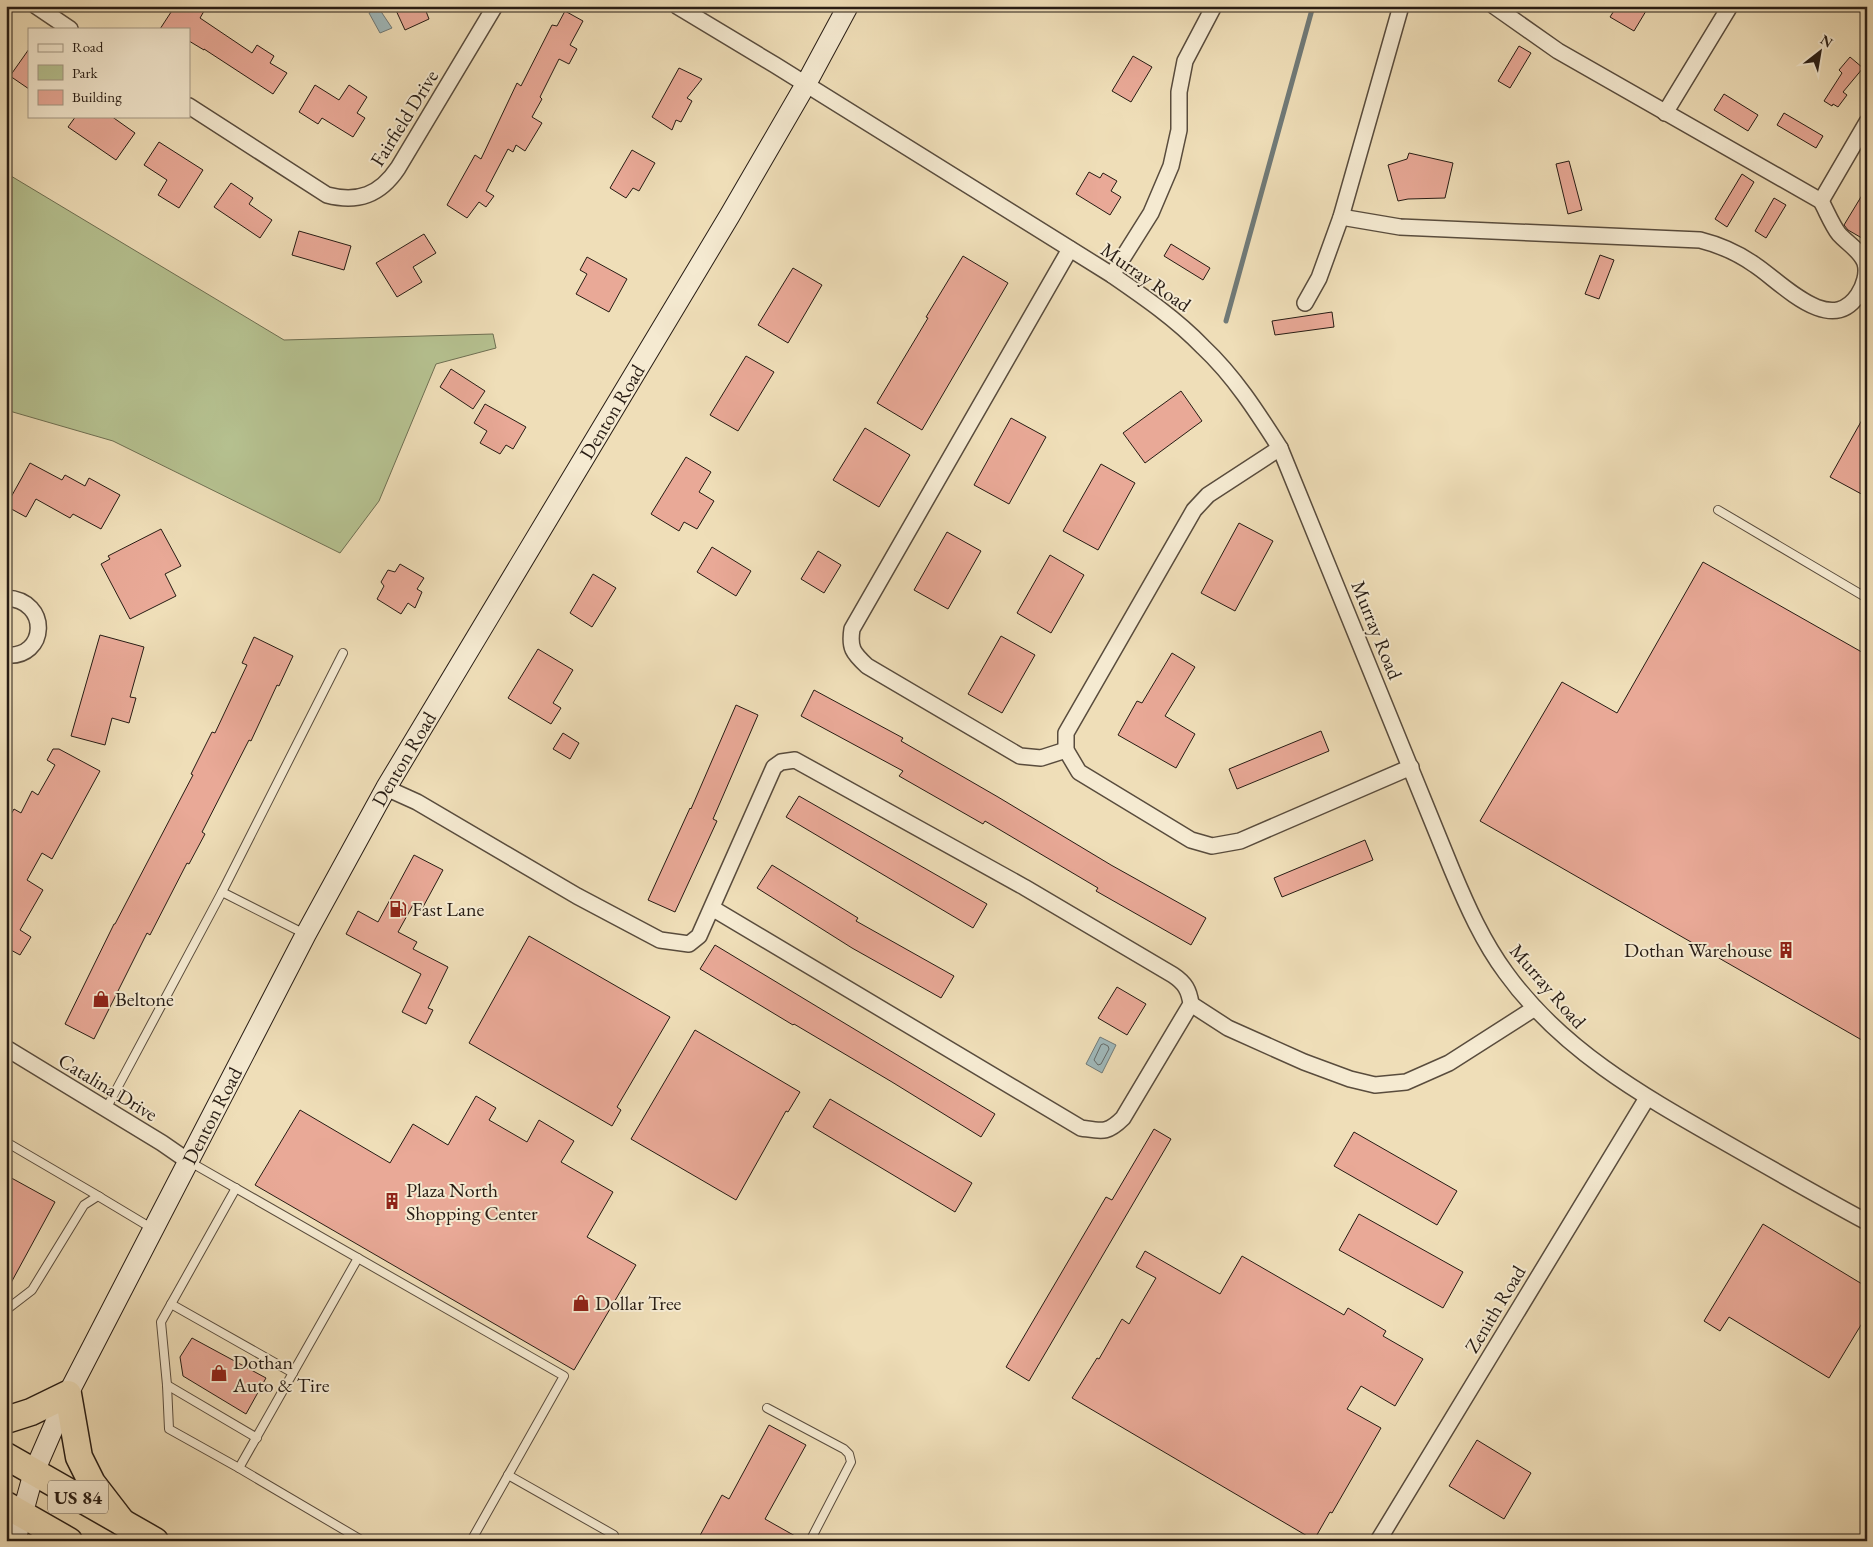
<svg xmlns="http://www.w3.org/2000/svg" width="1873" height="1547" font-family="'EB Garamond',serif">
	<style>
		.green { fill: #b6c291; stroke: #6e6f52 }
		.water { fill: #a0b9bb; stroke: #707a78 }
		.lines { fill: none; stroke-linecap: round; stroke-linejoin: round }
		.shore { stroke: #646a68; stroke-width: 1 }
		.stream { stroke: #707a78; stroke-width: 5 }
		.building { fill: #e9a997; stroke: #271c14 }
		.lane-casing { stroke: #594c3d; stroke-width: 10 }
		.street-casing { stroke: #594c3d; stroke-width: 18 }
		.secondary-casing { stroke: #271c14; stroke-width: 22 }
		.highway-casing { stroke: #271c14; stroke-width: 29 }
		.lane { stroke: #f5ead1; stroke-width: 8 }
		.street { stroke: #f5ead1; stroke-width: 15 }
		.secondary { stroke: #f5ead1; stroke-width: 20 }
		.highway { stroke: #efdeb8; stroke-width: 26 }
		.labels { text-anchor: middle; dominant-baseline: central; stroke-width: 4; stroke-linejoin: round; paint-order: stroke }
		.shield { fill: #f5ead1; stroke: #655a4d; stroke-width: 1 }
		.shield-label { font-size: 19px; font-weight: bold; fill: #271c14 }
		.street-label { font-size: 20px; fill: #271c14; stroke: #f5ead1 }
		.poi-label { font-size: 20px; fill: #271c14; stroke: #f5ead1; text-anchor: start }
	</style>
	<rect width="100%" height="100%" fill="#efdeb8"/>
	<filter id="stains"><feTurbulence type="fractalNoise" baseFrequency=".004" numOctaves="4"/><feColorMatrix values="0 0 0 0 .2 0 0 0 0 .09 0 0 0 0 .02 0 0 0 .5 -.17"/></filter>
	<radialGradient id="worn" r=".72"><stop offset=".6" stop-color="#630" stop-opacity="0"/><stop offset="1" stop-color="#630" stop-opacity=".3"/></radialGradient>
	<polygon class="green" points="6,173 284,340 493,334 496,348 436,364 379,501 340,553 113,441 6,410"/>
	<g class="water">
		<polygon points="378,7 392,28 380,33 369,13"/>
		<polygon points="1100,1037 1116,1045 1102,1073 1086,1064"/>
	</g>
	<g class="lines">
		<polygon class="shore" points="1104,1044 1108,1046 1109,1049 1101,1064 1098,1065 1094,1060 1101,1045"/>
		<polyline class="stream" points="1226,321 1313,6"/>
	</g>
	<g class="building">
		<polygon points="175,6 207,6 200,18 252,53 257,45 274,56 270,63 287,73 273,94 204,49 204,50 189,41 189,29 160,29"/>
		<polygon points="394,6 424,6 429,19 405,30"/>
		<polygon points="1617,6 1649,6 1634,31 1610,17"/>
		<polygon points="565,11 583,21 570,45 577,49 569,64 559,59 540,97 542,99 532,117 542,123 525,151 516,145 513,152 508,149 486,191 494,196 486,207 479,202 467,218 447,205 475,155 481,159 517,83 521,86 552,25 557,26"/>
		<polygon points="1519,46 1531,53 1510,88 1498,81"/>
		<polygon points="29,49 29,89 10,76"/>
		<polygon points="1133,56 1152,67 1131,102 1112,91"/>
		<polygon points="1850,57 1863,68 1843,92 1847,95 1838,107 1833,104 1832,106 1824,101 1842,73 1839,70"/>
		<polygon points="679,68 702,79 687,98 692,101 681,122 676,120 672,130 652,117"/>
		<polygon points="315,85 339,100 349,85 367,97 357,113 365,118 353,137 322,118 318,124 299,112"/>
		<polygon points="1724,94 1758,115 1748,131 1714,110"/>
		<polygon points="1784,113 1823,136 1816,148 1777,125"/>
		<polygon points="76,116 111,116 135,133 116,160 68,127"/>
		<polygon points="159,142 203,170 179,208 158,195 167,180 144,165"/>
		<polygon points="632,150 655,163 639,191 633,188 626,198 610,188"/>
		<polygon points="1409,153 1453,163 1445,198 1408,199 1398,201 1388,165 1407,159"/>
		<polygon points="1569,161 1582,210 1568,214 1556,164"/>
		<polygon points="1089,172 1100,178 1103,173 1117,181 1111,191 1121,197 1110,215 1076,194"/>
		<polygon points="1742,174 1754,182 1727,227 1715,219"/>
		<polygon points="231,183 253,198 249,204 272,220 260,238 214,207"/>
		<polygon points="1867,187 1867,241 1848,230 1844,225"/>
		<polygon points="1774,198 1786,205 1766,238 1755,231"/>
		<polygon points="299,231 351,246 344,270 292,255"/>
		<polygon points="424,234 436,253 413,267 422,282 397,297 376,263"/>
		<polygon points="1171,244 1210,268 1203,280 1164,256"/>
		<polygon points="1600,255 1614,260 1599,299 1585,294"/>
		<polygon points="963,256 1008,283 922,430 877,403 928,318 926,317"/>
		<polygon points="587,257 627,279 609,312 576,294 587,274 580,270"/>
		<polygon points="793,268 822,285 788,343 758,325"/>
		<polygon points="1332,312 1334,327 1275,335 1272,321"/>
		<polygon points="746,356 774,372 738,431 710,415"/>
		<polygon points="451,369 485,391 473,409 440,387"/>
		<polygon points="1181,391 1202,421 1145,463 1123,433"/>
		<polygon points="485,404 526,427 513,449 506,445 500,454 480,443 487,431 474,423"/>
		<polygon points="1867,411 1867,497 1830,477"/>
		<polygon points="1011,418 1046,437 1009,504 974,485"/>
		<polygon points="865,428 910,455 879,507 833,480"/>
		<polygon points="686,457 711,472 699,492 714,501 697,529 684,522 679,531 651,514"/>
		<polygon points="30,463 62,480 65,475 85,486 89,478 120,495 101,529 73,514 70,518 36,499 26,517 6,506"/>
		<polygon points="1101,464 1135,483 1098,550 1063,531"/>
		<polygon points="1239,523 1273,541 1235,611 1201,593"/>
		<polygon points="161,529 181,566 165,574 176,596 130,619 101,564 110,559 108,556"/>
		<polygon points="947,532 981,551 948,609 914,590"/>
		<polygon points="712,547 751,571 736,596 697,572"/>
		<polygon points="818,551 841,565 824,593 801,579"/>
		<polygon points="1050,555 1084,575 1051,633 1017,613"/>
		<polygon points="1703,562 1867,655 1867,1043 1480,821 1562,682 1617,713"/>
		<polygon points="400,564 424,578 417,589 422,592 415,608 408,603 401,614 377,599 384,586 381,582 388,570 395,572"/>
		<polygon points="593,574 616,588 592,627 570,613"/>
		<polygon points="100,635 144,647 130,697 136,698 129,723 112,718 105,745 71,736"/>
		<polygon points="1001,636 1035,655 1002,713 968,694"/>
		<polygon points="254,637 293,656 279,686 277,685 251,741 249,740 202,832 205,834 189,864 187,863 150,935 147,933 94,1039 65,1024 114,924 115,924 193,775 191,774 212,732 215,733 247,665 242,663"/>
		<polygon points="538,649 573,670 553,703 561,708 551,724 508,698"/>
		<polygon points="1172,653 1195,667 1165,716 1195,734 1176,768 1118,735 1137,701 1142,703"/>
		<polygon points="814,690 903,738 901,741 998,797 1111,865 1206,918 1191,945 1096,891 1098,888 985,821 983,824 899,776 903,771 801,716"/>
		<polygon points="736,705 758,715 713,819 717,821 675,912 648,900 690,808 691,809"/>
		<polygon points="1321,731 1329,751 1237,789 1229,769"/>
		<polygon points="563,733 579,743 570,759 553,749"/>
		<polygon points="53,749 59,749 100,771 52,859 42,853 27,880 43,890 20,930 31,937 20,955 9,949 6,953 6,823 14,809 21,813 32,791 38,795 55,765 47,760"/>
		<polygon points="799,796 987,904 973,928 786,817"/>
		<polygon points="1365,840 1373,860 1282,897 1274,878"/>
		<polygon points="414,855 443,870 423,907 414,903 398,932 417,942 413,949 448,967 428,1008 433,1010 426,1024 402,1012 421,974 346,934 358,911 378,922"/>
		<polygon points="772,865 858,918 856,921 954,976 941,998 852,948 757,888"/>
		<polygon points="529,936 670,1017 617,1107 621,1110 612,1126 469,1043"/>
		<polygon points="715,945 995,1114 981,1137 892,1082 794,1024 793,1025 700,969"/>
		<polygon points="1117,987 1146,1004 1127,1035 1098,1018"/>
		<polygon points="695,1030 800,1092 788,1112 786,1111 736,1200 631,1139"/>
		<polygon points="476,1096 496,1108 489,1120 527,1142 539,1120 574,1141 561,1162 613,1192 587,1237 636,1265 574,1370 255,1185 300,1110 390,1163 413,1124 448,1145"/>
		<polygon points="830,1099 972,1183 955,1212 813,1127"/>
		<polygon points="1154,1129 1171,1139 1029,1381 1006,1367 1106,1197 1112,1200"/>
		<polygon points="1354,1132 1457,1191 1437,1225 1334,1166"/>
		<polygon points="6,1175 55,1202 6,1292"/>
		<polygon points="1359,1214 1463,1272 1443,1308 1339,1250"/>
		<polygon points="1763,1224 1867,1287 1867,1315 1829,1378 1729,1317 1720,1331 1704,1321"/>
		<polygon points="1145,1251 1220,1294 1242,1256 1344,1315 1348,1308 1386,1331 1383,1336 1423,1359 1395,1406 1361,1386 1347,1409 1381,1428 1332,1513 1330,1512 1314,1540 1072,1398 1097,1358 1099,1359 1122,1319 1129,1324 1156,1278 1136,1267"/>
		<polygon points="192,1338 266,1378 246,1414 183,1376 180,1357"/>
		<polygon points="769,1425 806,1445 765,1519 804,1541 697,1541 722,1495 729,1499"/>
		<polygon points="1477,1440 1531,1473 1504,1519 1449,1486"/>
	</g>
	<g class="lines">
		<g class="lane-casing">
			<g id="lane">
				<polyline points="1718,510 1867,598"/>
				<polyline points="222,892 305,934"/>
				<polyline points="106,1109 222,892 343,653"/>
				<polyline points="6,1142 100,1197"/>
				<polyline points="190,1162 564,1376 471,1541"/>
				<polyline points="236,1188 161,1322 167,1385 169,1429 239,1468"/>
				<polyline points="358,1258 239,1468 363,1541"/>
				<polyline points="171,1304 293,1373"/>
				<polyline points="6,1310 32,1290 84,1205 98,1196 153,1229"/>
				<polyline points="167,1385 257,1438"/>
				<polyline points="767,1408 844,1449 849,1454 851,1462 810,1541"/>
				<polyline points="508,1475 614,1535 615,1541"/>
			</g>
		</g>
		<g class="street-casing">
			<g id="street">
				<polyline points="36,6 70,29"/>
				<path d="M 677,6 L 775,65 L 1112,275 C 1144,297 1176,319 1203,347 C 1234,376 1257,412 1280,448 L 1452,870 C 1467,906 1483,942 1506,973 C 1561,1049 1640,1094 1719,1139 C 1768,1167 1817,1195 1867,1222"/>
				<path d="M 189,106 L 327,195 C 358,203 380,195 398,168 L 495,6"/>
				<polyline points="1665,113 1730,6"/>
				<polyline points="1821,201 1867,122"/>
				<path d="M 1341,217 L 1400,227 L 1700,240 C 1720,245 1738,253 1755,265 C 1781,282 1830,337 1858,295 C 1864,286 1868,273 1865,263 C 1861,251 1847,243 1839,234 C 1832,225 1827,212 1821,201 L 1558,51 L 1494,6"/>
				<polyline points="1112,275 1151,213 1171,166 1179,130 1179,92 1185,61 1214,6"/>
				<polyline points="1305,303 1319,278 1341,217 1401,6"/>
				<polyline points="1280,448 1208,495 1194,510 1066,733 1066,750 1079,772 1191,840 1212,846 1240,841 1411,767"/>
				<path d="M 6,598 C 51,600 47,659 6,655"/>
				<path d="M 1066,750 L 1041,758 L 1020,756 L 867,666 C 853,653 849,648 852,629 L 1070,249"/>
				<path d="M 386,788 L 417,802 L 577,896 L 660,940 L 689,944 L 699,936 L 774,767 L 781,762 L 795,760 L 1024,887 L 1173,975 C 1185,983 1189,990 1191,1004 L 1123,1118 C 1107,1134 1102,1131 1081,1128 L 712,908"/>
				<polyline points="1191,1004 1228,1028 1304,1062 1350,1079 1375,1085 1406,1082 1449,1063 1535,1008"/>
				<polyline points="6,1048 162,1143 188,1161"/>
				<polyline points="1378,1541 1647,1098"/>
			</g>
		</g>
		<g class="secondary-casing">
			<g id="secondary">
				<path id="s1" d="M 15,1541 L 34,1472 L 68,1394 L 306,934 L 386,788 L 730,215 L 806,84 L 848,6"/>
			</g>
		</g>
		<g class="highway-casing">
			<g id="highway">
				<polyline points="6,1420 31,1412 68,1394 79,1457 92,1483 122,1522"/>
				<polyline points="6,1456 155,1541"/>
				<polyline points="6,1505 69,1541"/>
			</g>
		</g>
		<use href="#lane" class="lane"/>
		<use href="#street" class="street"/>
		<use href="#secondary" class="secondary"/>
		<use href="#highway" class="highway"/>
	</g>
	<defs>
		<g id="fuel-bare" transform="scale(1.35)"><path d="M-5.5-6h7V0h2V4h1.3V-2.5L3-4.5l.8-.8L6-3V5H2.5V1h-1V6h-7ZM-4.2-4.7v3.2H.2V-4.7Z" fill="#8f2418" stroke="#f5ead1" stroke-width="2.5" paint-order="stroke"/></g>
		<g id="building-bare" transform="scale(1.35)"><path d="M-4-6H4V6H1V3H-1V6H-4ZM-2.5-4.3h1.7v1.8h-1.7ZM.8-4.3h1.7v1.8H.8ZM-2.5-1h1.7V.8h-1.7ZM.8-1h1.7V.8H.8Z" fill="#8f2418" stroke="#f5ead1" stroke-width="2.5" paint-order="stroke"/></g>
		<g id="shop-bare" transform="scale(1.35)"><path d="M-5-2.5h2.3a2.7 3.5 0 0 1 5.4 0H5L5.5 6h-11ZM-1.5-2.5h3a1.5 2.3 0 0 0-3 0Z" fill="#8f2418" stroke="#f5ead1" stroke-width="2.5" paint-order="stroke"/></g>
	</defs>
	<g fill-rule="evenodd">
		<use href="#fuel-bare" x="398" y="909"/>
		<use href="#building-bare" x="1786" y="950"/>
		<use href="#shop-bare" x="101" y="999"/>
		<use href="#building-bare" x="392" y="1201"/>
		<use href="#shop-bare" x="581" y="1303"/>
		<use href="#shop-bare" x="219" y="1373"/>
	</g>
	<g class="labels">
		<rect class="shield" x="48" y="1480.5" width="60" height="33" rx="4"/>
		<g class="shield-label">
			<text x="78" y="1497">US 84</text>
		</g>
		<g class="street-label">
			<text transform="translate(404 118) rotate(-58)">Fairfield Drive</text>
			<text transform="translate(1146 277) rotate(35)">Murray Road</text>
			<text stroke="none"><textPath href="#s1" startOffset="1280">Denton Road</textPath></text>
			<text transform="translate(1377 630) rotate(68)">Murray Road</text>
			<text stroke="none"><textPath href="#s1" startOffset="875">Denton Road</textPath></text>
			<text transform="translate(1548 986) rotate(49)">Murray Road</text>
			<text transform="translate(108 1087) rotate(31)">Catalina Drive</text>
			<text stroke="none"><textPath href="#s1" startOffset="470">Denton Road</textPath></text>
			<text transform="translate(1495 1309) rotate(-59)">Zenith Road</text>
		</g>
		<g class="poi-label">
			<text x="412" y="909">Fast Lane</text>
			<text x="1772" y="950" text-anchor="end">Dothan Warehouse</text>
			<text x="115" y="999">Beltone</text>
			<text x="406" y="1190">Plaza North<tspan x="406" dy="23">Shopping Center</tspan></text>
			<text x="595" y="1303">Dollar Tree</text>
			<text x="233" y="1362">Dothan<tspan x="233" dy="23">Auto &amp; Tire</tspan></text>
		</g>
	</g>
	<rect width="1873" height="1547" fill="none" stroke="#efdeb8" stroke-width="25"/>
	<rect x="8" y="8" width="1858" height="1532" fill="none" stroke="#271c14" stroke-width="2.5"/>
	<rect x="12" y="12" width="1848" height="1522" fill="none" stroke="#271c14"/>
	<rect x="28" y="28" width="162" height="90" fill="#f5ead1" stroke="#a39885"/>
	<rect x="38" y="44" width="25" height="8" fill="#f5ead1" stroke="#a39885"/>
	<text x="72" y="52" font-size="15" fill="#271c14">Road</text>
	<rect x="38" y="65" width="25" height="15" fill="#b6c291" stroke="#a39885"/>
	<text x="72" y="78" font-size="15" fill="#271c14">Park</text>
	<rect x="38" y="90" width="25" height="15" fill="#e9a997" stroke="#a39885"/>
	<text x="72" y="102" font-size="15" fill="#271c14">Building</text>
	<g transform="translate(1820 52) rotate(31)" stroke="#f5ead1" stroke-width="4" paint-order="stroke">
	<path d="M0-4L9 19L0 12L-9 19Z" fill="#271c14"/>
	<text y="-8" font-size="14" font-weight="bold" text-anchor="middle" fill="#271c14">N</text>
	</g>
	<rect width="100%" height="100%" filter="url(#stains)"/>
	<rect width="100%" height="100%" fill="url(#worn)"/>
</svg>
